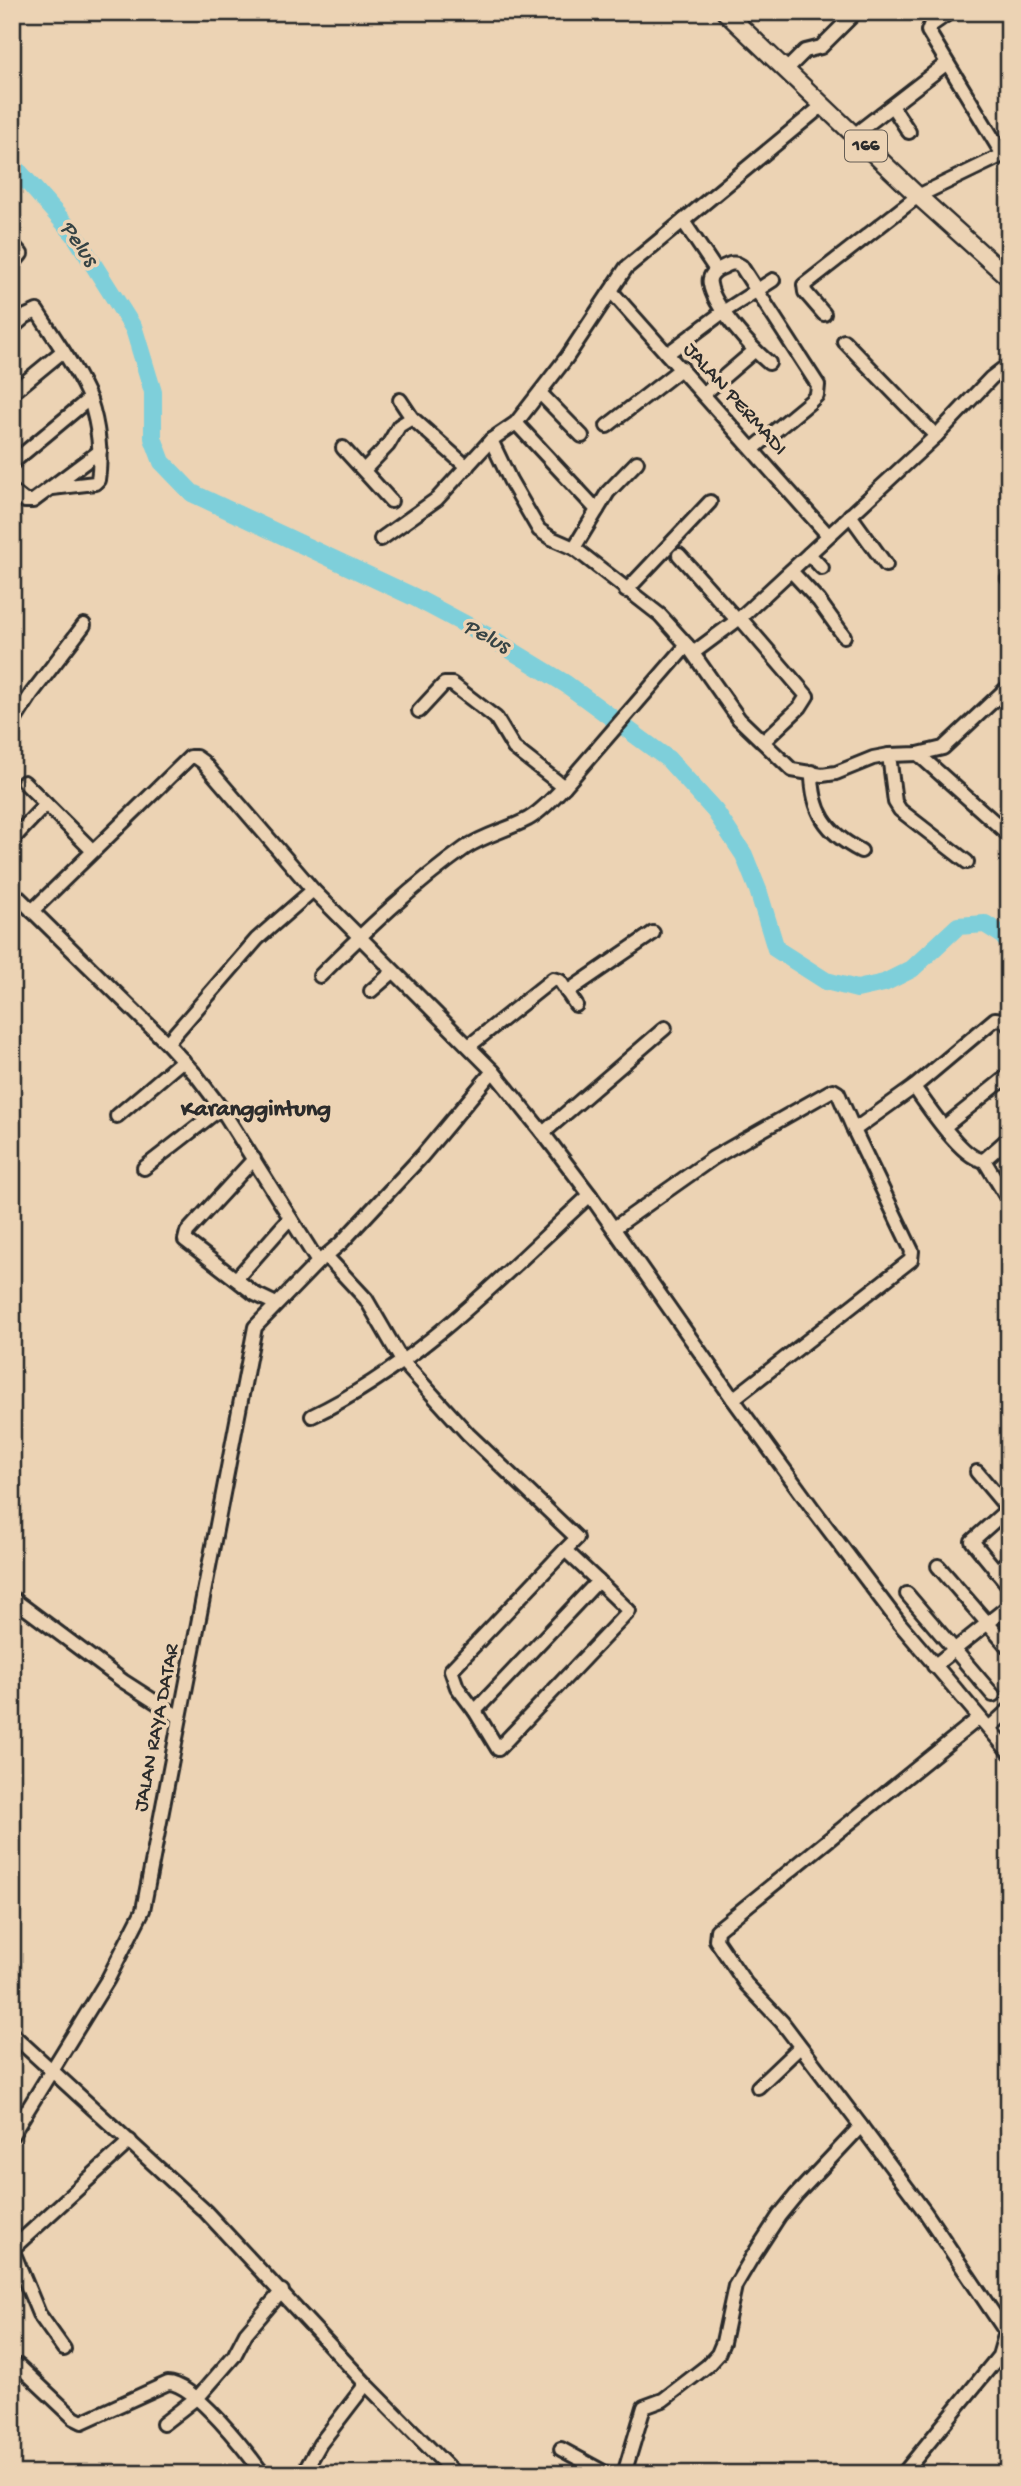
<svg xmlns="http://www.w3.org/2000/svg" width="1021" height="2486" font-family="'Gochi Hand',sans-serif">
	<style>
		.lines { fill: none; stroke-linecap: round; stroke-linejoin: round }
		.river { stroke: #7ecfda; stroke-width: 18 }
		.minor-casing { stroke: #2b2b2b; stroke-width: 18 }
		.major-casing { stroke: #2b2b2b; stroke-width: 21 }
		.minor { stroke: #ecd3b4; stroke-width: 12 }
		.major { stroke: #ecd3b4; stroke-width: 16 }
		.labels { text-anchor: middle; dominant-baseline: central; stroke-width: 7; stroke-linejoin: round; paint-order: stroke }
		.shield { fill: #ecd3b4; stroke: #655d54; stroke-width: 2 }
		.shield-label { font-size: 19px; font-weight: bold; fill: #2b2b2b }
		.street-label { font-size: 21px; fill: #2b2b2b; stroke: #ecd3b4 }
		.water-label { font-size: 23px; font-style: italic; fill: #374445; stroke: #ecd3b4 }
		.quarter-label { font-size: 24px; font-weight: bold; fill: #2b2b2b; stroke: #ecd3b4 }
	</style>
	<rect width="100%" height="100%" fill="#ecd3b4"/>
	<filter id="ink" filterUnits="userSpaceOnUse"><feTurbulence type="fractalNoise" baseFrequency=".0143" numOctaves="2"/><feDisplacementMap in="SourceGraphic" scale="14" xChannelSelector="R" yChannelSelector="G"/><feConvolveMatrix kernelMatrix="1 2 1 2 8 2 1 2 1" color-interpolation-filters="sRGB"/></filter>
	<g filter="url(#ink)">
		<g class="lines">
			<polyline class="river" points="12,164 74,234 134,329 153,392 153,438 162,462 192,493 414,597 491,638 566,684 668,759 715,811 744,855 758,890 776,949 826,981 857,989 884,983 912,969 958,926 985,924 1001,934 1009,944"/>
			<g class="minor-casing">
				<g id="minor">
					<polyline points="950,12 930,26 928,31 1003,155"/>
					<polyline points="787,69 805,51 821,47 853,15"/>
					<polyline points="892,106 909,132"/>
					<polyline points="854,135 947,63"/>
					<polyline points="683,221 716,270"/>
					<polyline points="12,244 21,254 12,265"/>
					<polyline points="611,291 828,535"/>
					<polyline points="824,314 805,292 804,285 918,196 1009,152"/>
					<path d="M 12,328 L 26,316 L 37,311 C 53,336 79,372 90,400 C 98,424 102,454 98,480 L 95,483 L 52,488"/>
					<polyline points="844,341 936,436"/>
					<polyline points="667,354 723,312 773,280"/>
					<polyline points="12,393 63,351"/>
					<polyline points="540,393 582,436"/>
					<polyline points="704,394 754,351"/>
					<polyline points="400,400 412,418 467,467"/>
					<polyline points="516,423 597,510"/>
					<polyline points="607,426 682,368"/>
					<polyline points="491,440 510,480 539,530 551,538 574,548 660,615 687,645 739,719 792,770 822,775 836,773 873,758 889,755 918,754 943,748 1009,686"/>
					<polyline points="343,448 391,501"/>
					<path d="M 753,449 L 810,402 L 817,395 L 818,385 L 741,266 C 734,261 729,264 721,268 C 715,270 708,276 710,284 C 713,306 752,349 769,363"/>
					<polyline points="12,463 89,399"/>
					<polyline points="364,470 388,445 399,426 412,418"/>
					<polyline points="12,491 25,501 33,501 100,451"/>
					<polyline points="850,515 886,565"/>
					<polyline points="381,539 437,499 491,440 516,423 567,357 626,268 823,105"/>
					<polyline points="574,548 608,492 637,462"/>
					<polyline points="809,554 822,568"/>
					<polyline points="679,555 737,620"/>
					<polyline points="791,571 819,601 844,636"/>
					<polyline points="1008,579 1009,579"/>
					<polyline points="626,591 710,502"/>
					<polyline points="740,618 807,696 800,707 763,742"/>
					<polyline points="693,653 740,618 936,436 991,378 1009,364"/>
					<polyline points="419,711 444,684 452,684 496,718 514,748 564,787"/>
					<polyline points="12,724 32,693 84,625"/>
					<polyline points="918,754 1009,835"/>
					<polyline points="889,755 895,802 900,810 967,862"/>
					<path d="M 812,772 C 812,811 826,833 861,851"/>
					<polyline points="24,782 93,851"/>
					<polyline points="12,840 46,804"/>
					<polyline points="12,891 167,1043 196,1075 221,1108 318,1262 255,1327 143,1910 108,1979 12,2135"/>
					<polyline points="32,911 190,757 196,757 203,762 313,890 493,1071 543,1133 590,1195 733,1399 813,1509 900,1624 1009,1752"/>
					<path d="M 320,976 C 365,931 413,885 465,848 C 484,835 507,830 528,819 C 542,811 553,798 564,787 L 687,645"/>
					<polyline points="371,991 393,972"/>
					<polyline points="567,992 653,933"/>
					<polyline points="167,1043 257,939 313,890"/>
					<polyline points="469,1046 553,979 560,981 576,1005"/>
					<path d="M 914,1087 C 926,1103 963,1161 984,1160 L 1009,1138"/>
					<polyline points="117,1116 183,1060"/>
					<polyline points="944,1127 1009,1075"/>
					<polyline points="543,1133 665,1028"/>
					<polyline points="254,1159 187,1232 185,1240 255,1294 276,1304"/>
					<polyline points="984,1160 1009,1201"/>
					<polyline points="144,1168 221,1108"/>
					<polyline points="614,1228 713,1158 829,1092 833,1090 838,1093 854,1130 914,1087 995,1019 1004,1020 1009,1026"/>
					<polyline points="326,1256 366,1299 402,1361 468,1434 577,1538 565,1550 451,1670 457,1687 475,1711 598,1581 565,1550"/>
					<polyline points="321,1260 341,1243 422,1156 493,1071"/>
					<polyline points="236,1279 290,1218"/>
					<polyline points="733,1399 911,1260 912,1251 854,1130"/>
					<path d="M 312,1416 C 419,1365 504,1274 590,1195"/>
					<polyline points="977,1472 1008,1509"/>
					<polyline points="1009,1508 972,1541 1009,1586"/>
					<polyline points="938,1566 1009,1648"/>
					<polyline points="996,1571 1009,1560"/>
					<polyline points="907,1594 993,1695"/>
					<polyline points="12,1598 123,1681 179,1717"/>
					<polyline points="934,1666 1009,1606"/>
					<polyline points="475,1711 498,1749 629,1611 598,1581"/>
					<polyline points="989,1728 1009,1710"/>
					<polyline points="12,2034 206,2212 366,2384 455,2474"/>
					<polyline points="758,2087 800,2047"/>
					<polyline points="861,2126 925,2212 1006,2332"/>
					<polyline points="12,2249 130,2141"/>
					<polyline points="12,2249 39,2314 64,2349"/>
					<path d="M 12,2366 L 19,2366 L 74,2418 L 82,2422 L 168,2383 C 194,2383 247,2452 263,2474"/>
					<polyline points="163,2424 200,2395 234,2356 246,2333 282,2291"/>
					<polyline points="561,2449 607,2474"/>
					<polyline points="303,2474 320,2444 366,2384"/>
					<polyline points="624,2474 644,2407 663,2400 707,2366 718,2354 723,2342 735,2286 751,2259 779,2216 796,2195 861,2126 782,2022 746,1984 716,1940 717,1930 979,1718"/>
					<polyline points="903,2474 999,2356 1008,2325"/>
				</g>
			</g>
			<g class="major-casing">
				<polyline id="major" points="725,12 918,196 1009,278"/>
			</g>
			<use href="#minor" class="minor"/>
			<use href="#major" class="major"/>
		</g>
	</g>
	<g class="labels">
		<rect class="shield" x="845" y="130.5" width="42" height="31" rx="5"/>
		<g class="shield-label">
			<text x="866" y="146">166</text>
		</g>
		<g class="street-label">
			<text transform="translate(734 400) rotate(48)">JALAN PERMADI</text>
			<text transform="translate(158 1728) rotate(-79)">JALAN RAYA DATAR</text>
		</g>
		<g class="water-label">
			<text transform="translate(78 244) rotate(55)">Pelus</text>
			<text transform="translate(486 637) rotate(28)">Pelus</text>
		</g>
		<g class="quarter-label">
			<text x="256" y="1110">Karanggintung</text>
		</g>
	</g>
	<rect width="1021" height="2486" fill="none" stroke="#ecd3b4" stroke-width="42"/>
	<rect x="21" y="21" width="979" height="2444" fill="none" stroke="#2b2b2b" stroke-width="2.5" filter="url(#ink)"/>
</svg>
